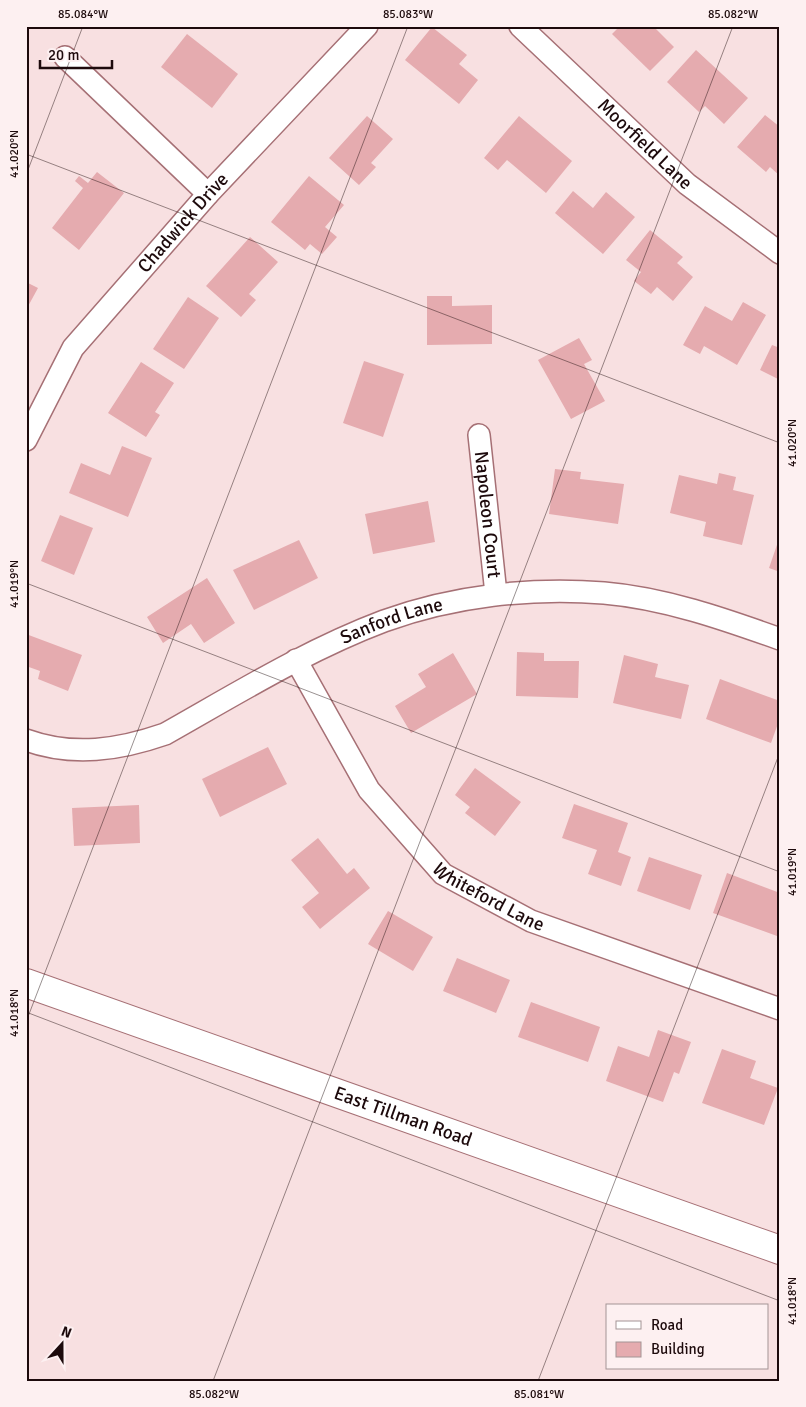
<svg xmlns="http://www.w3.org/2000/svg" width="806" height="1407" font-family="Signika,sans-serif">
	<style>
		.building { fill: #e5abaf }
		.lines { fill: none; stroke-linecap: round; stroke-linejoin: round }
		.minor-casing { stroke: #a67075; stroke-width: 24 }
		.secondary-casing { stroke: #a67075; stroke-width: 30 }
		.minor { stroke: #fff; stroke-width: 21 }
		.secondary { stroke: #fff; stroke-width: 28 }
		.ticks { fill: none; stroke: #1d0a0c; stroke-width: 1; stroke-opacity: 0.45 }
		.labels { text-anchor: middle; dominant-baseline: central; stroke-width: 4; stroke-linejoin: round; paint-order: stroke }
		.street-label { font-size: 19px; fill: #1d0a0c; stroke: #fdf0f1 }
		.neatline { fill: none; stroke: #1d0a0c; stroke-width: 2 }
		.ticks-label { font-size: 12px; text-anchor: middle; fill: #1d0a0c }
	</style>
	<rect width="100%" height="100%" fill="#f8e0e1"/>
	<g class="building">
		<polygon points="620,26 653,26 674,47 650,71 612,34"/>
		<polygon points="432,27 467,55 459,64 478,80 459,104 405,60"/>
		<polygon points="187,34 238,74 212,108 161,67"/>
		<polygon points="696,50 748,98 724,124 705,106 699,112 667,82"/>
		<polygon points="765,115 780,127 780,176 770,167 766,172 737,147"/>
		<polygon points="367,116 393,139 371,163 376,167 359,185 329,158"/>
		<polygon points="519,116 572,161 546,193 507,160 498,170 484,158"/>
		<polygon points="97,172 124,193 79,250 52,228 83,188 75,181 79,176 88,183"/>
		<polygon points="309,176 344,205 325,227 337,237 322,254 310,244 305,250 271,222"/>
		<polygon points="573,191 593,208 606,192 635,217 603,254 555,213"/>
		<polygon points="650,230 683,257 677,263 693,277 673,301 657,287 651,294 634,281 641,272 626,260"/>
		<polygon points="250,237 278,262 249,294 256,300 241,317 206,286"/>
		<polygon points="26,282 38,288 26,310"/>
		<polygon points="427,296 452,296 452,306 492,305 492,344 427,345"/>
		<polygon points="188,297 219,318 184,369 153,349"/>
		<polygon points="743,302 766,315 737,365 704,346 700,354 683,345 705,306 732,321"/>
		<polygon points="579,338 592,360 584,364 605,401 571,419 538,360"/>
		<polygon points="772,345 780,348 780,380 760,370"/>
		<polygon points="364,361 404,374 383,437 343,423"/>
		<polygon points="141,362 174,383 155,412 160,415 146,437 108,413"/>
		<polygon points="122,446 152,458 128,517 69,493 81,463 110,475"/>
		<polygon points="555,469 581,472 580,479 624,484 618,524 549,514"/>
		<polygon points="719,473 736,477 733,490 754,495 742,545 703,536 706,522 670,513 679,475 717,484"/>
		<polygon points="428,501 435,542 373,554 365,514"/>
		<polygon points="60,515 93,528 74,575 41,561"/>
		<polygon points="779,539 780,539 780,572 769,568"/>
		<polygon points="299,540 318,578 254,610 233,570"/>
		<polygon points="207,578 235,623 204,643 191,624 163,643 147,617"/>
		<polygon points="26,634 82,655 68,691 38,679 40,671 26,666"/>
		<polygon points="517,652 544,653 544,661 579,661 578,698 516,696"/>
		<polygon points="453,653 477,694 411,733 395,706 426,687 418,674"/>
		<polygon points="624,655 658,664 655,677 689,685 681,719 613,703"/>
		<polygon points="720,679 780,701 780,718 771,743 706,719"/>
		<polygon points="268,747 287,784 220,817 202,779"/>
		<polygon points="475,768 521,802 495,836 465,813 470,807 455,795"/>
		<polygon points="574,804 628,823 618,852 631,857 621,886 588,874 597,850 562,838"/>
		<polygon points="139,805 140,843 74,846 72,808"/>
		<polygon points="318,838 347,874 354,868 370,888 320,929 302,907 319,893 291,860"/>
		<polygon points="649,857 702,875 690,910 637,891"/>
		<polygon points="727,873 780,893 780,927 777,936 713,913"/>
		<polygon points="388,911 433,937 413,971 368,944"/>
		<polygon points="457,958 510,980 496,1013 443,991"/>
		<polygon points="531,1002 600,1027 588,1062 518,1037"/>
		<polygon points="658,1030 691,1042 679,1074 674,1072 663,1102 606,1081 618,1046 649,1057"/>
		<polygon points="722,1049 756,1061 750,1078 778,1088 764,1125 702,1103"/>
	</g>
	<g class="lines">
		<g class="minor-casing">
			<g id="minor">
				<path id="s1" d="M 520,26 L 687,184 L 780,253"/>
				<polyline points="65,57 208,194"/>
				<path id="s2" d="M 479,435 L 496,594"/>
				<path id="s3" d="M 26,440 L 73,348 L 208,194 L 367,26"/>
				<path id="s4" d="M 296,660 L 369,790 L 443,874 L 531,921 L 780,1009"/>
				<path id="s5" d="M 26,740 C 73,757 119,750 165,734 C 236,694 307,650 384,621 C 453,596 531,587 604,593 C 664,598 724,619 780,639"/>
			</g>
		</g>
		<g class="secondary-casing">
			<g id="secondary">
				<path id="s6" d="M 26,983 L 780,1250"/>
			</g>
		</g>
		<use href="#minor" class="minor"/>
		<use href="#secondary" class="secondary"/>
	</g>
	<path class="ticks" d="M 26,154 L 780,443M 26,175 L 83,26M 26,583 L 780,872M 26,1012 L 780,1301M 26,1022 L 408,26M 213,1381 L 733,26M 538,1381 L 780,752"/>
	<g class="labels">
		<g class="street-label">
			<text stroke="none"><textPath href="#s1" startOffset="172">Moorfield Lane</textPath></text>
			<text stroke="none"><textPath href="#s3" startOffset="270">Chadwick Drive</textPath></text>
			<text stroke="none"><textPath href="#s2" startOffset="80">Napoleon Court</textPath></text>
			<text stroke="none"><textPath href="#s5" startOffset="396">Sanford Lane</textPath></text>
			<text stroke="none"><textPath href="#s4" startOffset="312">Whiteford Lane</textPath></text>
			<text stroke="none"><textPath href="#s6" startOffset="400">East Tillman Road</textPath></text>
		</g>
	</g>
	<rect width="806" height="1407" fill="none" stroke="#fdf0f1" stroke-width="55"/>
	<rect x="606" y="1304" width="162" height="65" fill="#fdf0f1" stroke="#a39495"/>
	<rect x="616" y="1321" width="25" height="8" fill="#ffffff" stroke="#a39495"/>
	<text x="651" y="1330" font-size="15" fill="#1d0a0c">Road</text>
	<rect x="616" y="1342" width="25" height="15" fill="#e5abaf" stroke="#a39495"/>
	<text x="651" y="1354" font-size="15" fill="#1d0a0c">Building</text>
	<g transform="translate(62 1344) rotate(21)" stroke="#fdf0f1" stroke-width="4" paint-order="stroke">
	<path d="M0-4L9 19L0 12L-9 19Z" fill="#1d0a0c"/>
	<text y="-8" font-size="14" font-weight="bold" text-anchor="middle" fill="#1d0a0c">N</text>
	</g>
	<path d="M40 60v8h72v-8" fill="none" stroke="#1d0a0c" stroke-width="2.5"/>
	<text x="48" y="60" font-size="15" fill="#1d0a0c" stroke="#fdf0f1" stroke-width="4" paint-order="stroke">20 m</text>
	<rect x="28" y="28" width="750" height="1352" class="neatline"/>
	<g class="ticks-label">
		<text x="83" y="18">85.084°W</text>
		<text x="408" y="18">85.083°W</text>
		<text x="733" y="18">85.082°W</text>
		<text transform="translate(14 154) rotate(-90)" y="4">41.020°N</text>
		<text transform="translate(792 443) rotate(-90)" y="4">41.020°N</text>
		<text transform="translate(14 584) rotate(-90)" y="4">41.019°N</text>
		<text transform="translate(792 872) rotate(-90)" y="4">41.019°N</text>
		<text transform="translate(14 1013) rotate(-90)" y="4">41.018°N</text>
		<text transform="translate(792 1301) rotate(-90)" y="4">41.018°N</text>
		<text x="214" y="1398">85.082°W</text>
		<text x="539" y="1398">85.081°W</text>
	</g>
</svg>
